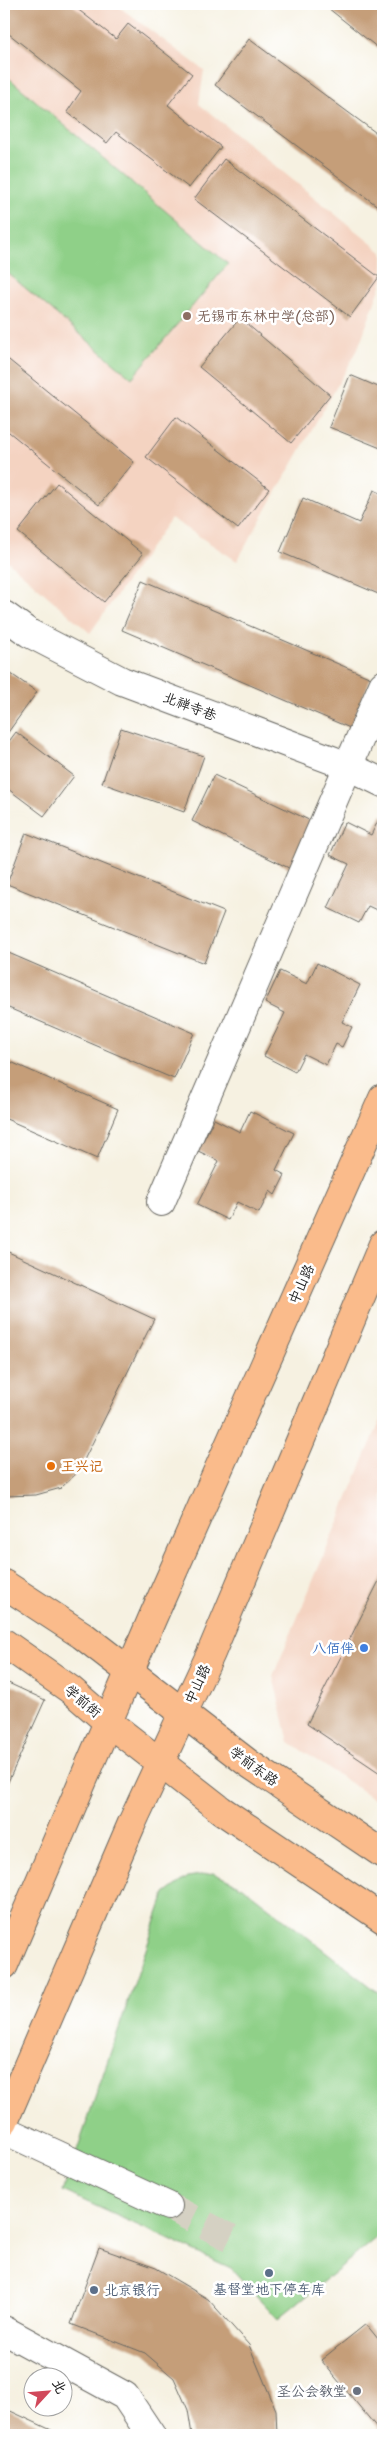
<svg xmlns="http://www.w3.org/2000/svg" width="387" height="2439" font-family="'Shantell Sans','LXGW WenKai TC',sans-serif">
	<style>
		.built { fill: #f4d3c1 }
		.green { fill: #8fd088; stroke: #567652 }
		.building { fill: #c59e79 }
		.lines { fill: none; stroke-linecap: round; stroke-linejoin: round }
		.minor-tunnel { stroke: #d5d1c3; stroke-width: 28; stroke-dasharray: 28 14; stroke-linecap: butt }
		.minor-casing { stroke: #686761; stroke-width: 30 }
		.major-casing { stroke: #686761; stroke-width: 30 }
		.minor { stroke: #fff; stroke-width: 28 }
		.major { stroke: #fabb8b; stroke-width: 28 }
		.education-dot { fill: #8d6e63; stroke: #fff; stroke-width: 2 }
		.food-dot { fill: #e8710a; stroke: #fff; stroke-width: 2 }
		.shop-dot { fill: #3f7fe0; stroke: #fff; stroke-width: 2 }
		.service-dot { fill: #5c6f8a; stroke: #fff; stroke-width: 2 }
		.worship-dot { fill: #6b7280; stroke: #fff; stroke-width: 2 }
		.labels { text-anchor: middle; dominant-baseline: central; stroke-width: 5; stroke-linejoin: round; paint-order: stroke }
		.education-label { font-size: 14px; fill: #785e54; stroke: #fff; text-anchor: start }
		.street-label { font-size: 14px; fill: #1c1c1c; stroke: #fff }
		.food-label { font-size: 14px; fill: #c56008; stroke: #fff; text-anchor: start }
		.shop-label { font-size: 14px; fill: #366cbe; stroke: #fff; text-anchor: end }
		.service-label { font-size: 14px; fill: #4e5e75; stroke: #fff }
		.worship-label { font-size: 14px; fill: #5b616d; stroke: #fff; text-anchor: end }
	</style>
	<rect width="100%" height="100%" fill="#fff"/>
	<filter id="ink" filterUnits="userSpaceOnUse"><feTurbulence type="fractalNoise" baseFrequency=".02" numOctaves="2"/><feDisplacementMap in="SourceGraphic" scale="10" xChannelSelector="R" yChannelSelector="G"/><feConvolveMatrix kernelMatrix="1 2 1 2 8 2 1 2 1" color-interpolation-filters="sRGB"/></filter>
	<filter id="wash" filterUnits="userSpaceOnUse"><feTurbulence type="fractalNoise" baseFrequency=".0096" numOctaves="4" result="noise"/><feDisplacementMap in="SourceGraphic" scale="20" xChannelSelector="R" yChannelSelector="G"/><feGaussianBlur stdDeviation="1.12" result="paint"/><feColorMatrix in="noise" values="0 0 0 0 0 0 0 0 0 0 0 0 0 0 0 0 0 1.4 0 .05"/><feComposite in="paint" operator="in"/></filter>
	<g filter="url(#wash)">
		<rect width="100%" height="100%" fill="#f6f1e1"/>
		<g class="built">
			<polygon points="4,4 115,4 204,70 199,104 383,253 383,280 357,351 237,561 171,518 90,633 4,558"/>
			<polygon points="383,1414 383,1805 289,1742 273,1676"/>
		</g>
		<g class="green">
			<polygon points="4,74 228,264 132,378 4,270"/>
			<polygon points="213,1873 243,1887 383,1996 383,2232 278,2319 231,2268 63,2191 165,1894 188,1877"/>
		</g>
		<g id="blocks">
			<g class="building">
				<polygon points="4,4 71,4 116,39 128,24 192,74 168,105 221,147 189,188 116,132 107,143 67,112 81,91 4,30"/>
				<polygon points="323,4 383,4 383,52"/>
				<polygon points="249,39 383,138 383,210 215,85"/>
				<polygon points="224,159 379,277 350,317 194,199"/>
				<polygon points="240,318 330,395 291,443 199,367"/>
				<polygon points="4,356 134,462 99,505 4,428"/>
				<polygon points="350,375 383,389 383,449 329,427"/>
				<polygon points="176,417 269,489 238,529 146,457"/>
				<polygon points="57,483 143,554 104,602 18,532"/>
				<polygon points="374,490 383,494 383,596 280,552 303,498 359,523"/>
				<polygon points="143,580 371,678 350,728 122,630"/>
				<polygon points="4,669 37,692 4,738"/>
				<polygon points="121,728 204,756 184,812 102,783"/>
				<polygon points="16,732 74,776 44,816 4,786 4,748"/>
				<polygon points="214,775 313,822 291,869 192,821"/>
				<polygon points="381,815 383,816 383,913 368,906 359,923 328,908 349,864 330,855 345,822 371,835"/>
				<polygon points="26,833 224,912 204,963 7,884"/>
				<polygon points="4,951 194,1033 174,1079 4,1006"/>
				<polygon points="317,963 360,985 342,1022 352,1027 342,1047 336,1044 326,1065 304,1054 295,1072 264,1056 285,1013 265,1003 280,971 307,984"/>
				<polygon points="4,1059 118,1109 97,1159 4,1118"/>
				<polygon points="250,1111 294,1133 276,1170 285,1175 275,1195 270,1191 259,1213 237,1202 228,1220 197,1205 219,1161 198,1151 214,1119 240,1132"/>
				<polygon points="4,1250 154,1319 78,1472 61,1488 36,1495 4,1496"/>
				<polygon points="383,1573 383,1775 307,1724"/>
				<polygon points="4,1681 45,1700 4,1791"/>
				<polygon points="99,2248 156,2268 208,2299 249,2345 276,2410 277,2435 192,2435 188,2410 174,2378 145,2353 71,2324"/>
				<polygon points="366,2324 383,2345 383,2435 321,2360"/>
				<polygon points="4,2408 62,2435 4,2435"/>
			</g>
		</g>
	</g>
	<g filter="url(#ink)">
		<use href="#blocks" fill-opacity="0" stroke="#686761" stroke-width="1"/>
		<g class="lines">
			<polyline class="minor-tunnel" points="168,2206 241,2243"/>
			<g class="minor-casing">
				<g id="minor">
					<polyline points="4,615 29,633 122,681 348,766 383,783"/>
					<polyline points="161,1202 383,685"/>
					<polyline points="4,2130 168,2206"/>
					<polyline points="4,2330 125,2396 151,2435"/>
				</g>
			</g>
			<g class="major-casing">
				<g id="major">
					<polyline points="4,1584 82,1635 248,1763 383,1854"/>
					<polyline points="4,1643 71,1690 108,1722 221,1810 383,1919"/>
					<polyline points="4,1965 152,1619 383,1098"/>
					<polyline points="4,2121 132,1823 211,1653 383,1244"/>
				</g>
			</g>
			<use href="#minor" class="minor"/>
			<use href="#major" class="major"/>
		</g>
	</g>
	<circle class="education-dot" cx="187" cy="316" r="5"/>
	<circle class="food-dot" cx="51" cy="1466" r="5"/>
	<circle class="shop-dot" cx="364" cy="1648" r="5"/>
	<g class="service-dot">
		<circle cx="269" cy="2273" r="5"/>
		<circle cx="94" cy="2290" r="5"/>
	</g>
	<circle class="worship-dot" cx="357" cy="2391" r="5"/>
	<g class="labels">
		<g class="education-label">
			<text x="197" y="316">无锡市东林中学(总部)</text>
		</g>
		<g class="street-label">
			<text transform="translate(190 706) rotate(21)">北禅寺巷</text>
			<text transform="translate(301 1284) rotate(-66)">中山路</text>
			<text transform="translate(197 1684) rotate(-65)">中山路</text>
			<text transform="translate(83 1701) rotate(40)">学前街</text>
			<text transform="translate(254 1766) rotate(36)">学前东路</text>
		</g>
		<g class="food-label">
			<text x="61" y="1466">王兴记</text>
		</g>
		<g class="shop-label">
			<text x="354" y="1648">八佰伴</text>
		</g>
		<g class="service-label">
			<text x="269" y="2289">基督堂地下停车库</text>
			<text x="104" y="2290" text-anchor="start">北京银行</text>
		</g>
		<g class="worship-label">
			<text x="347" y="2391">圣公会教堂</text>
		</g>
	</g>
	<rect width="387" height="2439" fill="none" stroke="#fff" stroke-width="20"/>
	<g transform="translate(48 2392) rotate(64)"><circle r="24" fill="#ffffff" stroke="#a4a4a4"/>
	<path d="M0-4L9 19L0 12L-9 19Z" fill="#d1495b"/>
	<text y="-8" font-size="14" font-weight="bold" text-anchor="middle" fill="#1c1c1c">北</text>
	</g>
</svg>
